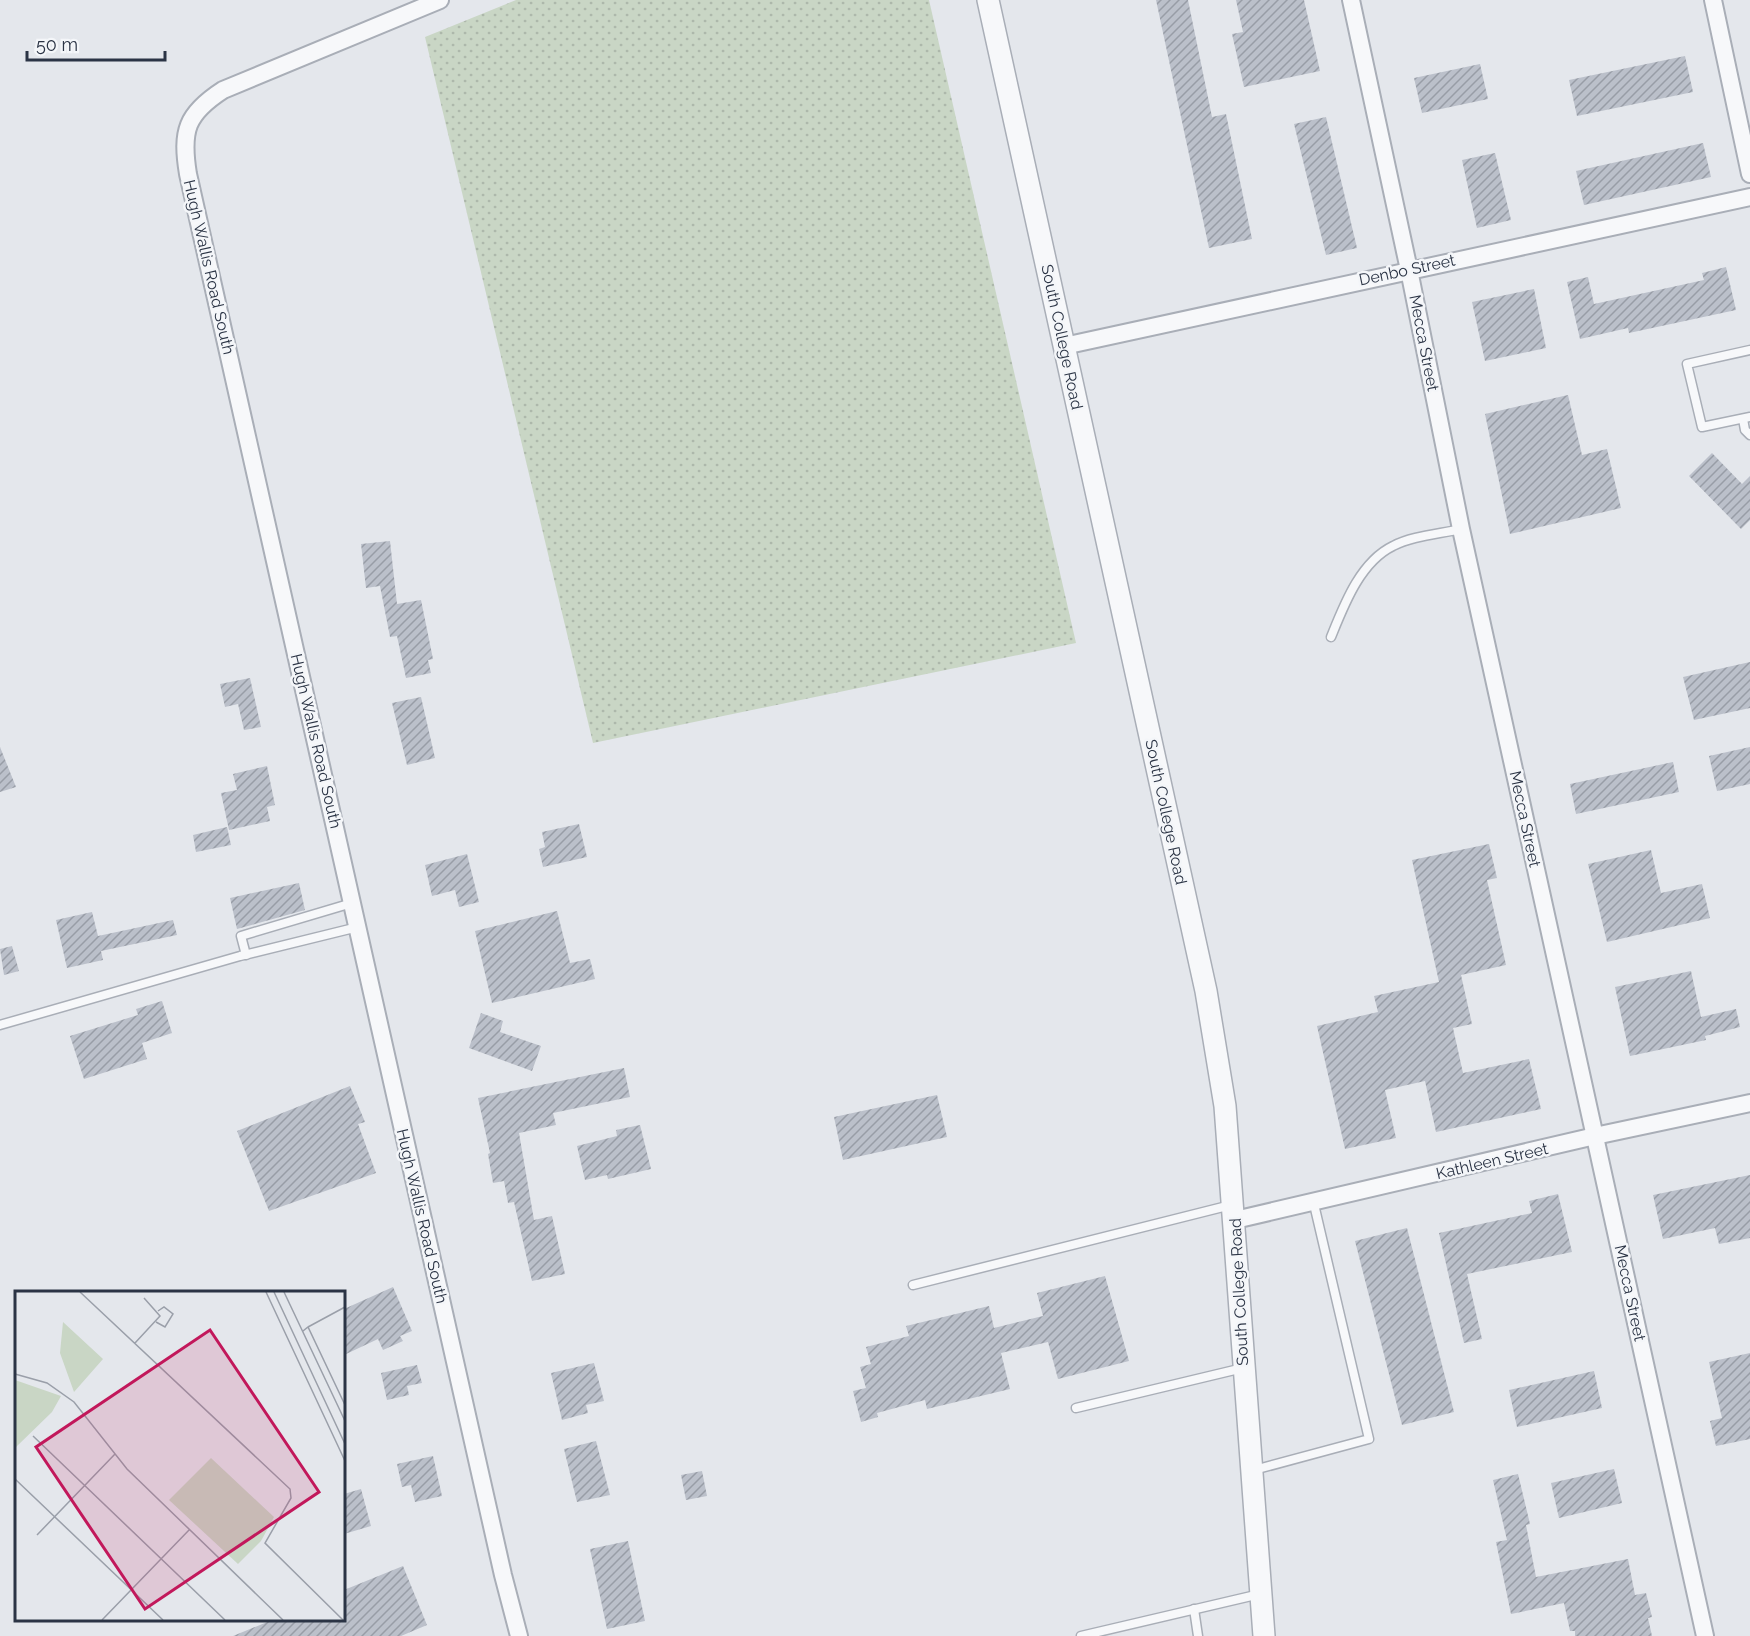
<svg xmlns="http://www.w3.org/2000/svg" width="1750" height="1636" font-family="Raleway,sans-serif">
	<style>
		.grass { fill: url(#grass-dots) }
		.building { fill: url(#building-hatch) }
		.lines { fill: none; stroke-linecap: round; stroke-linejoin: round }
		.service-casing { stroke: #a9aeb7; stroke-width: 11 }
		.minor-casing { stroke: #a9aeb7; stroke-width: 20 }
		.tertiary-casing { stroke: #a9aeb7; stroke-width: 24 }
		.service { stroke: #f7f8fa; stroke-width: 8 }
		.minor { stroke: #f7f8fa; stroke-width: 16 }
		.tertiary { stroke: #f7f8fa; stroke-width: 21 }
		.labels { text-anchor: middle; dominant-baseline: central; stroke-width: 5; stroke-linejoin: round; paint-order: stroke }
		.street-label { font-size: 16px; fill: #2b3445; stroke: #f4f6f9 }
		.inset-road { fill: none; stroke: #9a9fa9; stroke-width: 1.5 }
		.view { fill: #c2185b; fill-opacity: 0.15; stroke: #c2185b; stroke-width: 3 }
		.inset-edge { fill: none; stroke: #2b3445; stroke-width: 3 }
	</style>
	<defs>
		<pattern id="grass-dots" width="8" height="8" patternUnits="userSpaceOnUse" patternTransform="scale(1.5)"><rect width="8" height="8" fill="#c9d6c5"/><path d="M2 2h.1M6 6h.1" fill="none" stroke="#adb8ab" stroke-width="1.8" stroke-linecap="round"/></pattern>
		<pattern id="building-hatch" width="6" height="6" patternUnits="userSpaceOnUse" patternTransform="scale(1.5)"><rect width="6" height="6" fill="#bbc0ca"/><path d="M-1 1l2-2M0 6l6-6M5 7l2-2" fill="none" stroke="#989da6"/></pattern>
	</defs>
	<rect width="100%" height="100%" fill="#e4e7ec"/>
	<polygon class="grass" points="516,0 929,0 1076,643 593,743 425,37"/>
	<g class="building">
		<polygon points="1156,0 1188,0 1212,117 1226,114 1252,239 1209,248"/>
		<polygon points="1236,0 1304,0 1320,71 1244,87 1232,34 1243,32"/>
		<polygon points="1685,56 1693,92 1577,116 1569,80"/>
		<polygon points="1480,64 1488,99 1422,113 1414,78"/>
		<polygon points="1326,117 1357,248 1326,255 1294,124"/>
		<polygon points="1703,143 1711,177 1584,205 1576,171"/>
		<polygon points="1495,153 1511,220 1477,228 1462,160"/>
		<polygon points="1726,267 1736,310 1629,333 1628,328 1580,339 1567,282 1588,277 1594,304 1704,280 1702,273"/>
		<polygon points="1534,289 1546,348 1485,361 1472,302"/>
		<polygon points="1568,395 1582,455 1607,449 1621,508 1510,534 1485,414"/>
		<polygon points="1712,453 1742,484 1750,476 1750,520 1741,529 1689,476"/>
		<polygon points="390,541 397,604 421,600 433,659 428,660 431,673 406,678 397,636 390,637 380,586 366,588 361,544"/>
		<polygon points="1750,662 1750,708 1694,720 1683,677"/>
		<polygon points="250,678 261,727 244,730 238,704 225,707 220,684"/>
		<polygon points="421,697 435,758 407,765 392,703"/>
		<polygon points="0,747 16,787 0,792"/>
		<polygon points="1750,747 1750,784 1717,791 1709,756"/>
		<polygon points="1673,762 1679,792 1576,814 1570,784"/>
		<polygon points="267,766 275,805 267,807 270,821 229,830 221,793 237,790 233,774"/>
		<polygon points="579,824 587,857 543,867 539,849 545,847 542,832"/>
		<polygon points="227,827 231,845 196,852 193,835"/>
		<polygon points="1489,844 1497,878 1487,880 1506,965 1461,975 1472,1024 1453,1028 1463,1073 1529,1059 1541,1109 1436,1132 1425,1081 1385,1090 1396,1138 1345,1149 1317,1026 1378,1012 1374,996 1439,982 1412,860"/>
		<polygon points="1651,850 1661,893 1702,884 1710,918 1607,942 1588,864"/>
		<polygon points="467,854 479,902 459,907 455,890 432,896 425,865"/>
		<polygon points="299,883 305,910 237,929 230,898"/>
		<polygon points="557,911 570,963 590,959 595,979 492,1003 475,931"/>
		<polygon points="92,912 98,936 173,920 177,935 101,951 103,960 67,968 56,920"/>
		<polygon points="12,946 19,971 4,975 0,949"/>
		<polygon points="1691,971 1701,1017 1736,1009 1740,1027 1705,1036 1706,1040 1630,1056 1615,987"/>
		<polygon points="162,1001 172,1033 142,1043 147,1059 84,1079 70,1036 138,1015 136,1009"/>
		<polygon points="481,1013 503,1021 500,1032 541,1046 532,1071 469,1048"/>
		<polygon points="624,1068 630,1097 553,1113 556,1125 519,1133 534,1220 552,1216 565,1274 532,1281 514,1202 508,1203 504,1181 493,1183 488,1154 490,1153 478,1098"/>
		<polygon points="350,1086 365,1122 358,1124 376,1173 269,1211 237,1131"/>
		<polygon points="937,1095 947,1137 843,1160 834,1117"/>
		<polygon points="640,1125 651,1169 608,1179 607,1175 585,1180 577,1146 617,1136 616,1130"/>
		<polygon points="1750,1175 1750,1238 1719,1244 1715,1228 1663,1239 1653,1195"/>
		<polygon points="1558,1194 1572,1252 1467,1274 1482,1339 1464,1343 1439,1233 1532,1213 1529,1201"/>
		<polygon points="1407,1228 1454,1412 1402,1425 1355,1241"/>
		<polygon points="1105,1276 1129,1361 1058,1379 1048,1342 1001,1353 1010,1389 927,1409 925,1400 877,1413 878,1417 861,1422 853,1391 866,1388 860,1367 871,1364 866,1347 909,1336 906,1326 989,1306 994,1328 1043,1316 1037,1293"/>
		<polygon points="393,1287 412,1331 400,1336 403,1341 383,1350 378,1339 344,1355 344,1309"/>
		<polygon points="1750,1353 1750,1439 1716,1446 1710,1421 1722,1418 1709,1362"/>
		<polygon points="594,1363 604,1401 586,1405 588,1413 562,1420 551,1373"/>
		<polygon points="417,1365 422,1383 407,1386 409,1395 387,1400 381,1373"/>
		<polygon points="1594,1371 1602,1408 1517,1427 1509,1390"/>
		<polygon points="596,1441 610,1495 577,1502 564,1449"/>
		<polygon points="433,1456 442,1496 415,1502 411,1485 402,1487 397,1464"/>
		<polygon points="1614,1469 1622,1503 1559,1518 1551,1483"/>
		<polygon points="702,1471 707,1496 686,1500 681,1475"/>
		<polygon points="1518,1474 1530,1524 1526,1525 1536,1577 1628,1559 1635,1595 1646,1593 1652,1617 1648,1618 1652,1636 1575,1636 1575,1631 1570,1631 1564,1603 1511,1614 1496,1542 1507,1540 1493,1480"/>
		<polygon points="361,1489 371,1526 344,1534 344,1494"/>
		<polygon points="628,1541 645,1621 607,1629 590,1549"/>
		<polygon points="403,1566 427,1625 401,1636 233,1636 272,1620 344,1620 344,1590"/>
	</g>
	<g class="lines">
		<g class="service-casing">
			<g id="service">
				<polyline points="1750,350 1687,364 1702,427 1750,417"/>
				<polyline points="1743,419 1745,430 1750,435"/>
				<path d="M 1331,637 C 1344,605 1360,562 1393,546 C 1412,536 1439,534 1461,529"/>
				<polyline points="246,955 241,936 352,903"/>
				<polyline points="0,1025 240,956 358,927"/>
				<polyline points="913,1285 1231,1205"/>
				<polyline points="1076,1408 1243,1368"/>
				<polyline points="1254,1470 1369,1439 1313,1200"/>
				<polyline points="1194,1609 1198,1636"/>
				<polyline points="1081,1636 1260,1594"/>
			</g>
		</g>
		<g class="minor-casing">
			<g id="minor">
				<path d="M 440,0 L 223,90 C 186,114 181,131 188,174 L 503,1575 L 519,1636"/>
				<polyline points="1351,0 1409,270 1461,529 1705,1636"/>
				<polyline points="1713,0 1750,174"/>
				<polyline points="1064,346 1750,197"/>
				<polyline points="1235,1220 1595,1136 1750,1103"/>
			</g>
		</g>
		<g class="tertiary-casing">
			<polyline id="tertiary" points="988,0 1206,991 1225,1106 1264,1636"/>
		</g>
		<use href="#service" class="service"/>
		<use href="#minor" class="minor"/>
		<use href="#tertiary" class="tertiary"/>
	</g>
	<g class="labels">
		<g class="street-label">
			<text transform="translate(209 267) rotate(77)">Hugh Wallis Road South</text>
			<text transform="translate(1407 270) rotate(-12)">Denbo Street</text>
			<text transform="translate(1062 337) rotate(78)">South College Road</text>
			<text transform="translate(1424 343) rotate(79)">Mecca Street</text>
			<text transform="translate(316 741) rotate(77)">Hugh Wallis Road South</text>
			<text transform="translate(1166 812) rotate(78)">South College Road</text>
			<text transform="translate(1525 819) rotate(78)">Mecca Street</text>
			<text transform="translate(1492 1161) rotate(-13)">Kathleen Street</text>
			<text transform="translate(422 1216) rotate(77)">Hugh Wallis Road South</text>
			<text transform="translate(1239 1292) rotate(-93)">South College Road</text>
			<text transform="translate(1630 1293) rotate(78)">Mecca Street</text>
		</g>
	</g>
	<g transform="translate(15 1291)">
		<rect width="330" height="330" fill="#e4e7ec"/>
		<path d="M 196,167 L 259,226 L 246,250 L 223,273 L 154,209 Z" fill="#c9d6c5"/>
		<path d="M 48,31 L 88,68 L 59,101 L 45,62 ZM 0,89 L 46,105 L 37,121 L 1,156 Z" fill="#c9d6c5"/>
		<path class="inset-road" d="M 65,1 L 275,198 L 276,207 L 250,252 L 328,329M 251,1 L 330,170M 259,1 L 330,153M 269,1 L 330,130M 141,31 L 150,36 L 158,23 L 149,16 L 143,20M 293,36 L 330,16M 288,40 L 293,36 L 330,114M 120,52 L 145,25 L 129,7M 0,83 L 32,92 L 59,111 L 112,178 L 268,329M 18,145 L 210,329M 0,188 L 148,329M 22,244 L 100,163M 87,329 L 175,238"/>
		<path class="view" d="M 195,39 L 304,201 L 130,318 L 21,156 Z"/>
		<rect width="330" height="330" class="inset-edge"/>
	</g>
	<path d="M27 51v9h138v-9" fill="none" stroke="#2b3445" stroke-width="3"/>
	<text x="36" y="51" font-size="18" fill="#2b3445" stroke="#f4f6f9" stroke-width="4.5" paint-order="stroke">50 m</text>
</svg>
